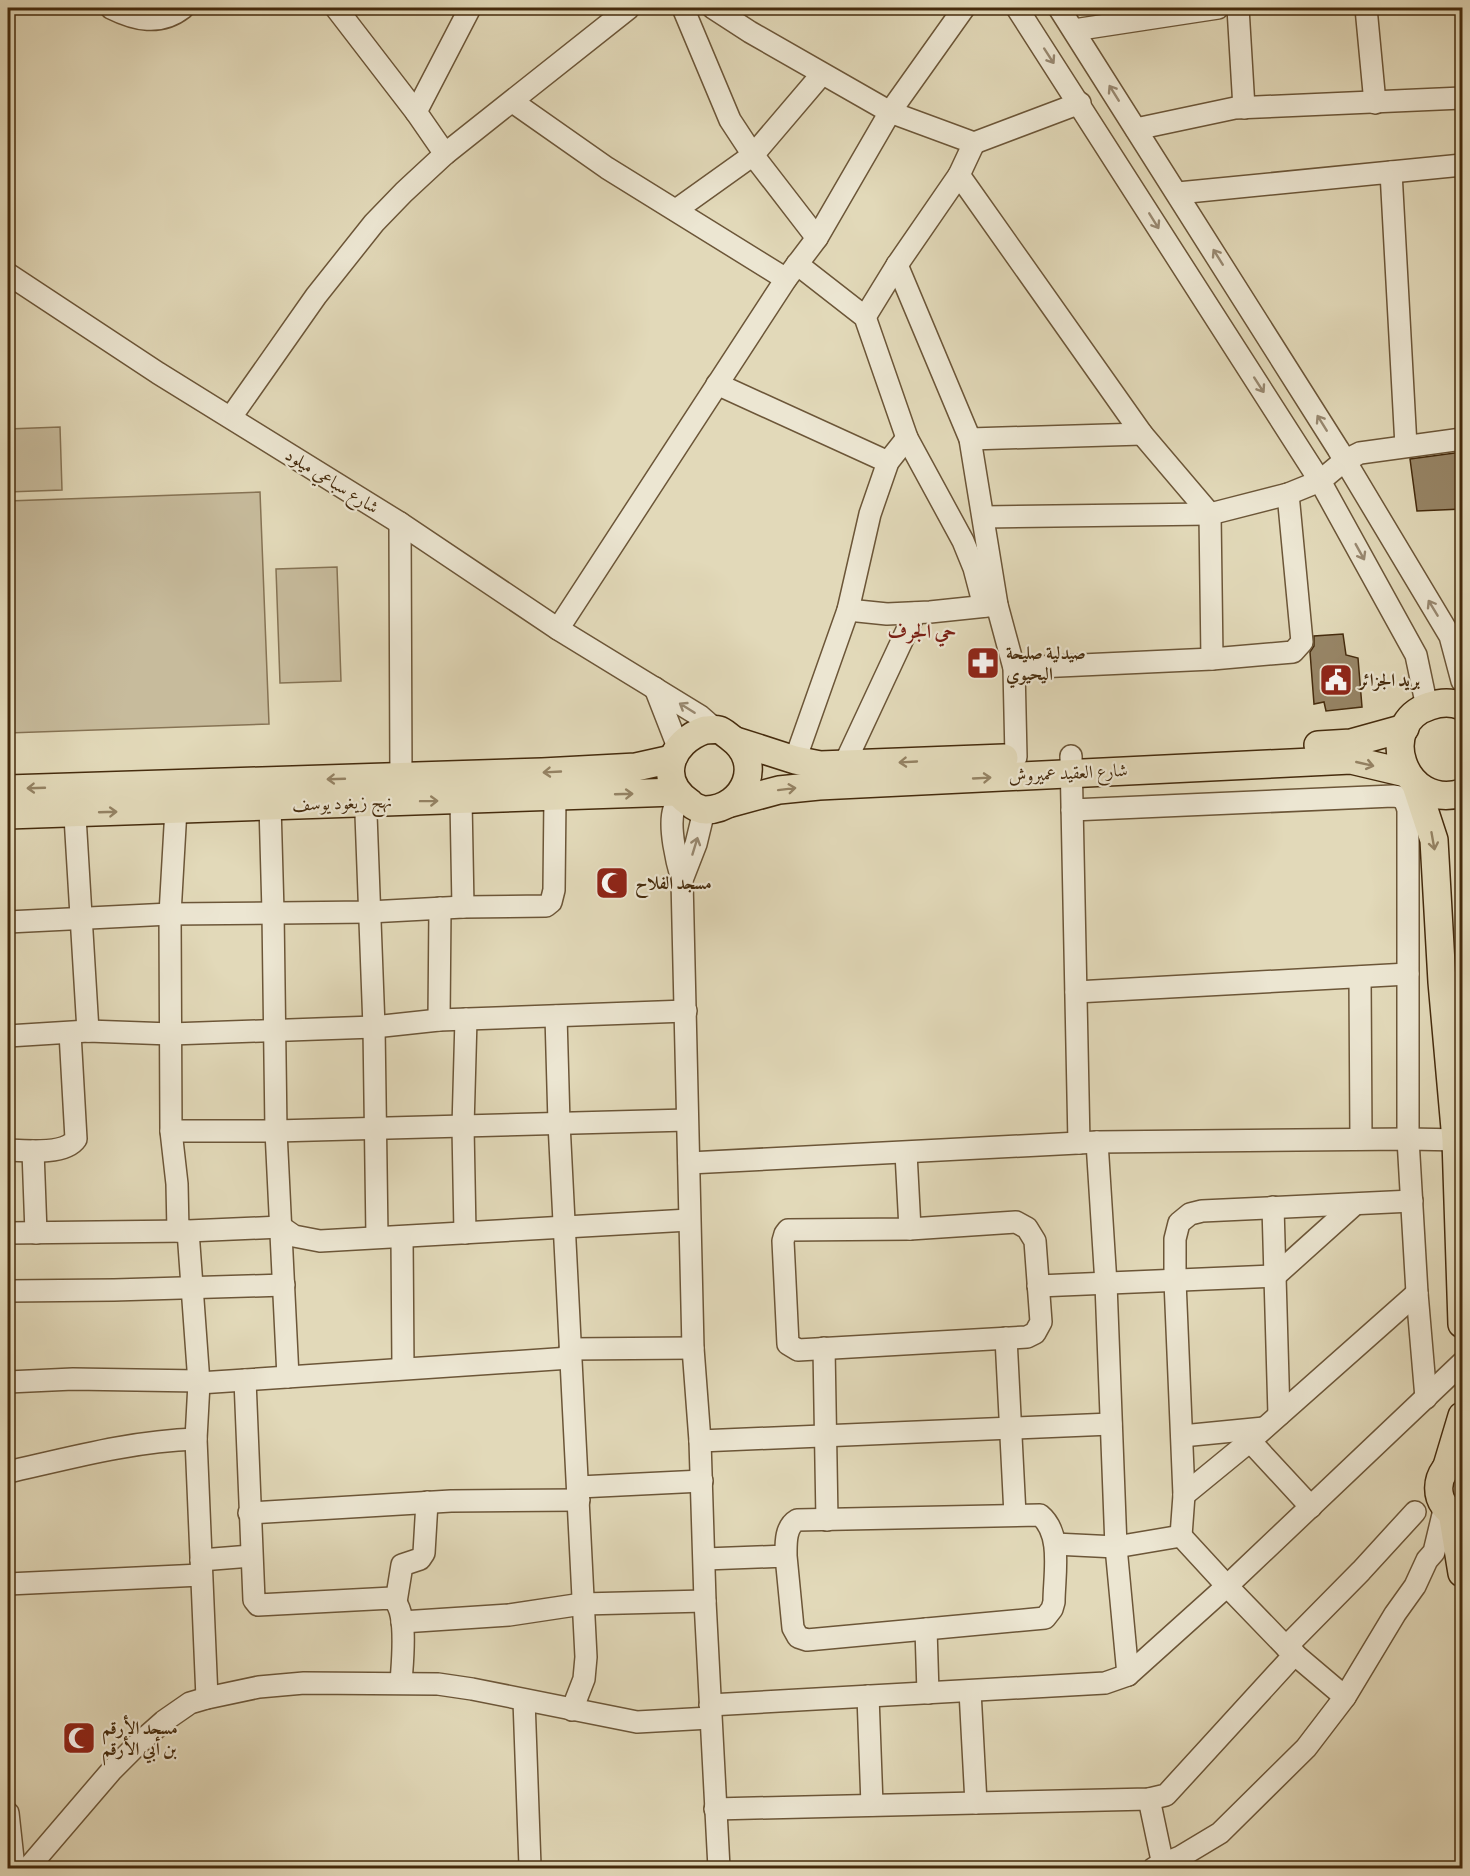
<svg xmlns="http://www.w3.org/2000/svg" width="1470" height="1876" font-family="Alegreya,Amiri,serif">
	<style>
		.green { fill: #c7bb9c; stroke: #867354; stroke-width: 1.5 }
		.building { fill: #978566; stroke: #452b0d; stroke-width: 1.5 }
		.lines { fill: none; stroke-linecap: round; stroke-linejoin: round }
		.minor-casing { stroke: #6c5638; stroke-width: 24 }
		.major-casing { stroke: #452b0d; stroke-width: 30 }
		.minor { stroke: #ece6d2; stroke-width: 21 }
		.major { stroke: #e2d9b9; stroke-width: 27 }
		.oneway { stroke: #988870 }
		.oneway2 { stroke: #948263 }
		.labels { text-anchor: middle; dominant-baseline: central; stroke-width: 4.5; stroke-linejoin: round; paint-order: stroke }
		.street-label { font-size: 18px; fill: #452b0d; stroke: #ece6d2 }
		.poi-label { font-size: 18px; font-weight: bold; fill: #452b0d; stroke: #ece6d2; text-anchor: start }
		.neighbourhood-label { font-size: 20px; font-weight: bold; fill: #7a1f14; stroke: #ece6d2 }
	</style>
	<rect width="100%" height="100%" fill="#e2d9b9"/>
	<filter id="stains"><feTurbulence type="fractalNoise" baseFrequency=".00333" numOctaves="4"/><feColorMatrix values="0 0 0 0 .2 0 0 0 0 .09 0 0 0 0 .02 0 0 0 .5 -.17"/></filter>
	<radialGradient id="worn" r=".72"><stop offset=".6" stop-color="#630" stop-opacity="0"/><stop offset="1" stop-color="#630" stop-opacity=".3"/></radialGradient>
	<g class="green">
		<polygon points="60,427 62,490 8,492 8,429"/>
		<polygon points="260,492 269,724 8,733 8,501"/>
		<polygon points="337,567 341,681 280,683 276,569"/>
	</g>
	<g class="building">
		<polygon points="1462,452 1462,509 1417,511 1410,459"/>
		<polygon points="1343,634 1346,655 1358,658 1362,707 1326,711 1324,702 1314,704 1310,652 1314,646 1314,636"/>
	</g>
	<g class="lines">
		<g class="minor-casing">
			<g id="minor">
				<path d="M 111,8 C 135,20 160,26 183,8"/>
				<polyline points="336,8 416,112 445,154"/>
				<polyline points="683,8 730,120 753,155 817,238"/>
				<polyline points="713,8 750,32 890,112 974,143 959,175"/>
				<polyline points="1017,8 1320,481 1416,655 1427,707"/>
				<polyline points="1059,8 1338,449 1450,636 1462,681"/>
				<polyline points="1238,8 1244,108"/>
				<polyline points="1366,8 1375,103"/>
				<polyline points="1074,30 1218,8"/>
				<polyline points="513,102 607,168 786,279"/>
				<polyline points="416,112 470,8"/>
				<polyline points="1136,129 1235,108 1462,98"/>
				<polyline points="974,143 1080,103"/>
				<polyline points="1391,172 1462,165"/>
				<polyline points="1178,193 1391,172 1406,446"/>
				<polyline points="676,210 753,155 822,74"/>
				<polyline points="797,264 865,317 907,438 963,541 974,568 984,606"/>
				<polyline points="897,265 970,439 997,605 1014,668 1016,757"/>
				<polyline points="8,274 158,373 400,523 558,629 700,716 716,730"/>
				<polyline points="865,317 897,265 959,175 1142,434 1210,514 1212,659"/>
				<polyline points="717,384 888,462"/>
				<polyline points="231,417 316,296 374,223 404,192 445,154 629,8"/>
				<polyline points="970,439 1142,434"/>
				<polyline points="984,517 1210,514 1288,494 1320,481 1344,461 1360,453 1462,439"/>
				<polyline points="400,523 401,777"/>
				<polyline points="848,610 887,614 930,612 997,605"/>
				<polyline points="558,629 786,279 817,238 890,112 964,8"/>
				<polyline points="1014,668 1212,659 1293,652 1302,642 1288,494"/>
				<polyline points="655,688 678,747"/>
				<polyline points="1071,756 1079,1143"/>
				<polyline points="795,760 848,610 870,514 888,462 907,438"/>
				<polyline points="844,765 915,613"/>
				<polyline points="365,788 374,1027 377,1237"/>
				<path d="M 681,797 C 679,801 676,805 674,809 C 668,826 677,863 682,880 L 693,1348 L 700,1441 L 705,1601 L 719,1868"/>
				<polyline points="74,800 88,1031"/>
				<polyline points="461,801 463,907"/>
				<polyline points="270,805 273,912 276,1131 288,1377"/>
				<polyline points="176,809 170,914 171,1131 177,1184 178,1231"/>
				<path d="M 1072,810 L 1393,796 C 1403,797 1405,800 1408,810 L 1408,1139 L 1417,1293 L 1426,1398"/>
				<polyline points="682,880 696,844 704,811"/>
				<polyline points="8,922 170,914 369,912 463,907 546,906 551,902 554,890 555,797"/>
				<polyline points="1360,977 1361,1139"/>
				<polyline points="1076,992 1408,974"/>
				<polyline points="556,1016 559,1123 586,1657 584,1679 572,1710"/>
				<polyline points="439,1020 440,908"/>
				<polyline points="8,1036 88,1031 171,1034 374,1027 439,1020 686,1011"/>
				<polyline points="171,1131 276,1131 687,1120"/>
				<polyline points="1097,1142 1106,1284 1116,1547 1128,1675"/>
				<path d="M 8,1150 C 26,1151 65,1155 76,1139 L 70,1033"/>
				<polyline points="33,1151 36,1233"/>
				<polyline points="906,1153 910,1229"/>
				<polyline points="689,1163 1097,1142 1408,1139 1462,1140"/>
				<polyline points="1273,1207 1279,1415"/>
				<polygon points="1016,1222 1027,1228 1035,1241 1041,1322 1035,1333 1027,1337 798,1350 788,1344 783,1241 785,1234 788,1230 910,1229"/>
				<polyline points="188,1231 199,1383 196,1439 207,1698"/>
				<polyline points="8,1233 188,1231 281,1227 294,1236 320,1241 689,1220"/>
				<polyline points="465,1233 463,1127 466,1019"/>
				<polyline points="402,1237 403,1368"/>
				<polyline points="1038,1286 1275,1276 1354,1205"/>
				<polyline points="8,1291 114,1290 284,1285"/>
				<polyline points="1006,1338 1015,1515"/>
				<polyline points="824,1348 827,1520"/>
				<polyline points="570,1349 693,1348"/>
				<path d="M 245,1380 L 254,1600 L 258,1605 L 392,1598 C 409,1611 402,1663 401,1683"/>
				<polyline points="8,1382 73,1379 199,1381"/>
				<polyline points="199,1383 570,1358"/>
				<polyline points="1182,1436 1264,1428"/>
				<polyline points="700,1441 1111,1424"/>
				<polyline points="1250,1441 1311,1507"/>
				<path d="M 8,1472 C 70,1458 132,1441 196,1439"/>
				<polyline points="579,1487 702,1481"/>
				<polyline points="1184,1495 1250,1441 1417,1293"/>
				<polyline points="249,1513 451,1501 579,1500"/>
				<polyline points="1181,1536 1184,1495 1175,1281 1175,1239 1179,1223 1190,1214 1202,1211 1412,1201"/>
				<polyline points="1055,1544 1116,1547 1181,1536 1227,1586 1286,1647 1345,1697"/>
				<path d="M 705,1559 L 786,1556 C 786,1544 785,1527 797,1520 L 1040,1515 C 1063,1534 1054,1575 1054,1602 L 1052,1609 L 1045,1618 L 807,1640 L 798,1637 L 793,1628 L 786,1556"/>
				<polyline points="201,1560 251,1556"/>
				<polyline points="8,1584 201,1575"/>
				<polyline points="396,1602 402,1565 420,1559 424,1553 427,1502"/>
				<polyline points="402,1622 509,1615 582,1604 705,1601"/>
				<polyline points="926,1629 928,1693"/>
				<polyline points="1286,1647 1361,1571 1415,1512"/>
				<polyline points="970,1691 976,1803"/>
				<polyline points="868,1696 872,1805"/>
				<polyline points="524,1700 530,1866"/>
				<polyline points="710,1705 1105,1683 1128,1675 1227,1586 1462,1363"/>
				<polyline points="1149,1799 1163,1865"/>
				<polyline points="715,1809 1149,1799 1166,1795 1295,1654"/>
				<polyline points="8,1813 14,1868"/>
				<polyline points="28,1868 112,1770 138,1744 164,1721 190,1703 207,1698 259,1687 304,1683 438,1684 472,1689 637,1722 710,1718"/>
				<polyline points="1154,1868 1180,1857 1220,1833 1306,1748 1345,1697 1395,1614 1415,1586 1427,1560 1434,1552 1445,1506"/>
			</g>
		</g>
		<g class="major-casing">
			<g id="major">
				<path d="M 1462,706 C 1452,702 1441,702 1430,706 C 1375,723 1402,811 1462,793"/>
				<path d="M 705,730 C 709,730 715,729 719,730 C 723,731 727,735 731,738 C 764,762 746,808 706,810 C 701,810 694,807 690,803 C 656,780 670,742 705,730 Z"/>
				<polyline points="736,741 795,760 820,765 1004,758"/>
				<polyline points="1318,745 1351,743 1405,728"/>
				<polyline points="1416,785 1434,840 1442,982 1456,1140 1462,1324"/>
				<polyline points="8,789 542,772 636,767 672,759"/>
				<polyline points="731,803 779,790 819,786 1351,760 1406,773"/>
				<polyline points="8,815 676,792"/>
				<path d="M 1462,1457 C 1432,1468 1430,1508 1462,1517"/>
				<polyline points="1447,1466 1462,1416"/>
				<polyline points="1452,1512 1462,1573"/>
			</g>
		</g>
		<use href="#minor" class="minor"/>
		<use href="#major" class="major"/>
	</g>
	<defs><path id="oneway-shaft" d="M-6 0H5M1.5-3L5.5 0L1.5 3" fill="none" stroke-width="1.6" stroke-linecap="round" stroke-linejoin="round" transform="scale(1.5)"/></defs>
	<g class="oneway">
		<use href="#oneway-shaft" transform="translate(1049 56) rotate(57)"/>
		<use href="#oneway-shaft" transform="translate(1114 93) rotate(-122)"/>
		<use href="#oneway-shaft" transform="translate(1154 221) rotate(58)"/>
		<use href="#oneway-shaft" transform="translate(1218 257) rotate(-122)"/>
		<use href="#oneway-shaft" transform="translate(1259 385) rotate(57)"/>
		<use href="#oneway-shaft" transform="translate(1322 423) rotate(-122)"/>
		<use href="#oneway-shaft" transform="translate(1360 552) rotate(61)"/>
		<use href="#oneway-shaft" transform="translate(1433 608) rotate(-121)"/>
		<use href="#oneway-shaft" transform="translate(687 708) rotate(-148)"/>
		<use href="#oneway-shaft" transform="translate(695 846) rotate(-73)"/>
	</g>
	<g class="oneway2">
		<use href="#oneway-shaft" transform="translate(908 762) rotate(177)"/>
		<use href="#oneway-shaft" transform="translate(1365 764) rotate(13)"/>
		<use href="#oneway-shaft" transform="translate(552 772) rotate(177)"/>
		<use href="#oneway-shaft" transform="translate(982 778) rotate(-3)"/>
		<use href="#oneway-shaft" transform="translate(336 779) rotate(178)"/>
		<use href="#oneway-shaft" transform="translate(36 788) rotate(178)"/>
		<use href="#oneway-shaft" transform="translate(787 789) rotate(-7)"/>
		<use href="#oneway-shaft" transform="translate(624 794) rotate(-2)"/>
		<use href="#oneway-shaft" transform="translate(429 801) rotate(-1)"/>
		<use href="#oneway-shaft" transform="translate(108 812) rotate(-2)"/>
		<use href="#oneway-shaft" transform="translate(1433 841) rotate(80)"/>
	</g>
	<defs>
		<g id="pharmacy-square" transform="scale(1.725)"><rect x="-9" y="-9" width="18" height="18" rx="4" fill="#8f2418" stroke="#ece6d2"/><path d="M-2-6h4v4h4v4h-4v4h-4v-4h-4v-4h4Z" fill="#fff"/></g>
		<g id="civic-square" transform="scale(1.725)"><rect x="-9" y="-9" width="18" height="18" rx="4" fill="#8f2418" stroke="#ece6d2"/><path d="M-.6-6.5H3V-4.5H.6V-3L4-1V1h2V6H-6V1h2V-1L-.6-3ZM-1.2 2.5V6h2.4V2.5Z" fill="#fff"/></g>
		<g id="mosque-square" transform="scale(1.725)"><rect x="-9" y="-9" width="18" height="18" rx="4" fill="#8f2418" stroke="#ece6d2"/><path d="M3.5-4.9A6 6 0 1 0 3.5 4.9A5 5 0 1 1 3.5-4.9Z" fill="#fff"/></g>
	</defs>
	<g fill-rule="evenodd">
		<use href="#pharmacy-square" x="983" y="663"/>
		<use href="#civic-square" x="1336" y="680"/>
		<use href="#mosque-square" x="612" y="883"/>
		<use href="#mosque-square" x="79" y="1738"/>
	</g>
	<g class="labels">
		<g class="street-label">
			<text transform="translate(332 481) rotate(32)">شارع سباعي ميلود</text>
			<text transform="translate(1068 773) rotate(-3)">شارع العقيد عميروش</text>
			<text transform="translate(342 803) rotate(-2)">نهج زيغود يوسف</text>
		</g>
		<g class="poi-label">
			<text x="1006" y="653">صيدلية صليحة<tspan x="1006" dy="21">اليحيوي</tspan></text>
			<text x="1359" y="680">بريد الجزائر</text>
			<text x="635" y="883">مسجد الفلاح</text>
			<text x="102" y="1728">مسجد الأرقم<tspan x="102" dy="21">بن أبي الأرقم</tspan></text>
		</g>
		<g class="neighbourhood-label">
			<text x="922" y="631">حي الجرف</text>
		</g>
	</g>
	<rect width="1470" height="1876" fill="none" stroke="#e2d9b9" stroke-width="30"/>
	<rect x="9" y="9" width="1452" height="1858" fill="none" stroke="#452b0d" stroke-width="3"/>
	<rect x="15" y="15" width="1440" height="1846" fill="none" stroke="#452b0d" stroke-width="1.5"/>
	<rect width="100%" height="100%" filter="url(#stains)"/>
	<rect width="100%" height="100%" fill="url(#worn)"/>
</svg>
